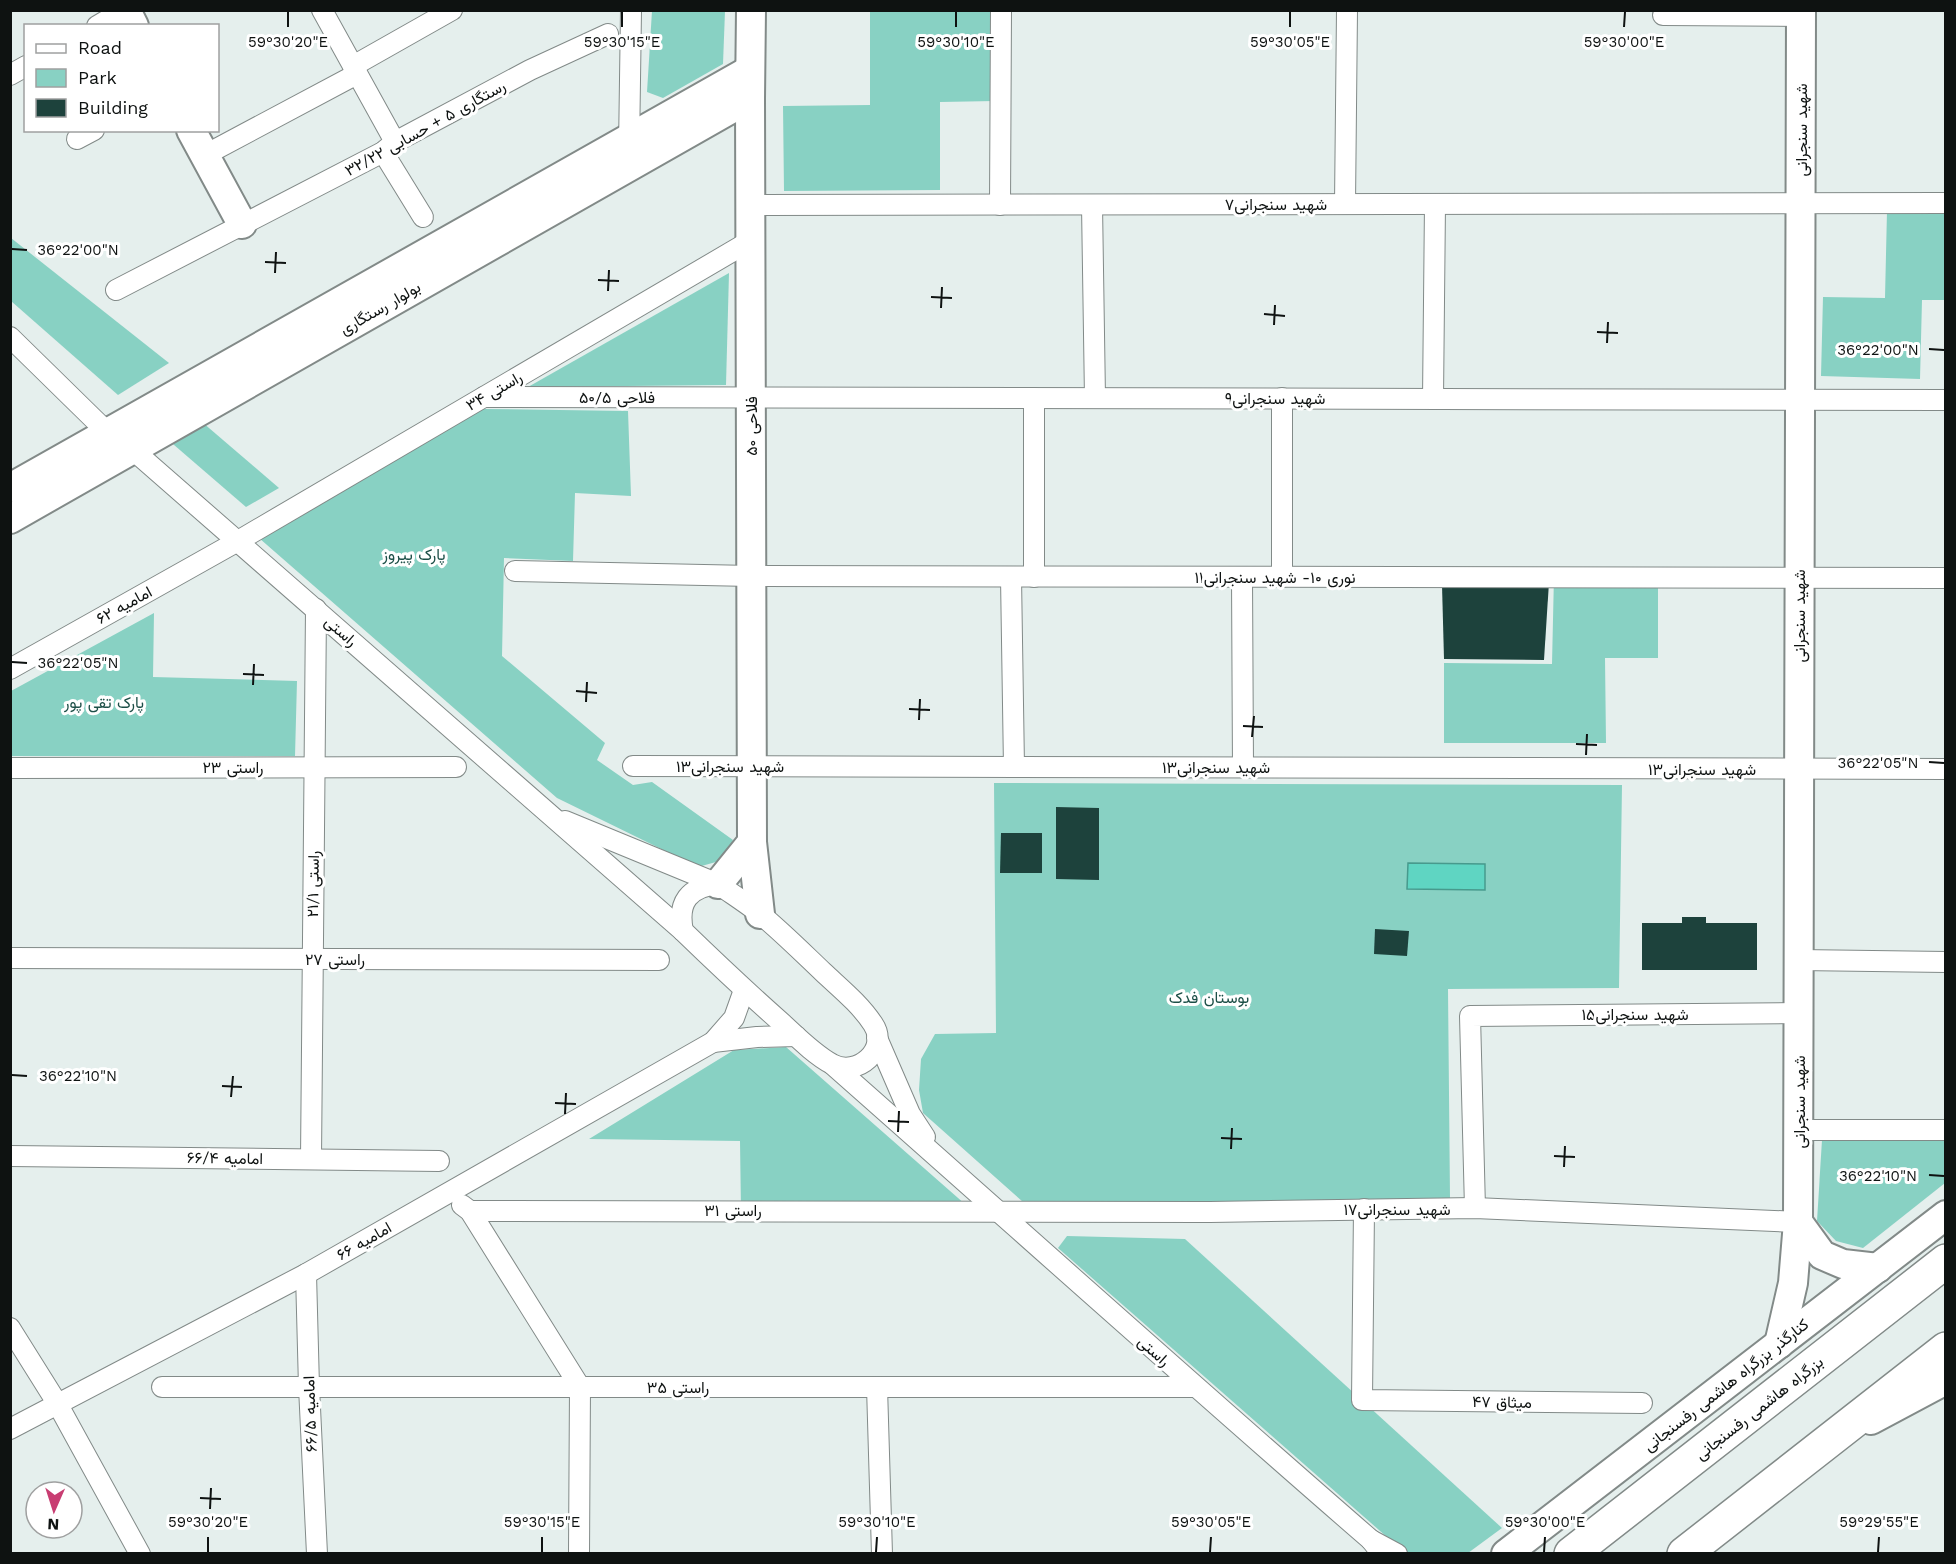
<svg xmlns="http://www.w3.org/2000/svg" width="1956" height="1564" font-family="'Work Sans',Vazirmatn,sans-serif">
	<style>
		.green { fill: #88d1c3 }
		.water { fill: #5fd5c2; stroke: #479a8d; stroke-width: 1.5 }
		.building { fill: #1d423c }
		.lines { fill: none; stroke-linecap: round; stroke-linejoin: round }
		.street-casing { stroke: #828a88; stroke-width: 22 }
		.secondary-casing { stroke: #828a88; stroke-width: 32 }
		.highway-casing { stroke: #828a88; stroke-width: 36 }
		.street { stroke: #fff; stroke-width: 20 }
		.secondary { stroke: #fff; stroke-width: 28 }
		.highway { stroke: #fff; stroke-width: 33 }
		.ticks { fill: none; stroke: #0e1211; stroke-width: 2 }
		.labels { text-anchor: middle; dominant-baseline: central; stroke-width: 6; stroke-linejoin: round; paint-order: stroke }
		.street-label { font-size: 16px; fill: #0e1211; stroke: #fff }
		.park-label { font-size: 16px; fill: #1c4f47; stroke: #fff }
		.ticks-label { font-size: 15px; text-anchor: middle; fill: #0e1211; stroke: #fff; stroke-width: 6; stroke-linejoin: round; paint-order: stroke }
	</style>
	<rect width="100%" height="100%" fill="#e5efed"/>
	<g class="green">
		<polygon points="652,11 725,11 723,64 663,98 647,92"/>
		<polygon points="870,11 994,11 995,101 940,102 940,190 784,191 783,106 870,105"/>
		<polygon points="1887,211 1945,212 1945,300 1922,300 1920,379 1821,376 1823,297 1885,298"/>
		<polygon points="11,238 169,363 118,395 11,301"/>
		<polygon points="729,273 726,385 528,387"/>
		<polygon points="483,409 628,411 631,496 575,493 573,561 504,558 502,656 605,743 597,760 633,785 652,782 733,840 723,860 698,867 557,798 259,538"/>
		<polygon points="195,416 279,488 246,507 159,432"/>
		<polygon points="1554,575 1658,577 1658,658 1605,658 1606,743 1444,743 1444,663 1552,664"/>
		<polygon points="154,613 153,677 297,681 295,756 11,756 11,691"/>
		<polygon points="994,783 1622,785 1619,988 1448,989 1450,1198 1447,1206 1032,1210 923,1113 919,1090 921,1059 935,1034 996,1033"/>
		<polygon points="786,1047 974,1212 741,1211 740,1141 589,1139 734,1050"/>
		<polygon points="1822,1140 1945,1141 1945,1183 1863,1248 1836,1241 1817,1221"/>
		<polygon points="1067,1236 1185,1239 1502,1528 1468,1553 1404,1552 1058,1248"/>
	</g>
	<polygon class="water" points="1408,863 1485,864 1485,890 1407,889"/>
	<g class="building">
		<polygon points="1549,582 1544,660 1444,659 1442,585"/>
		<polygon points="1056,807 1099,808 1099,880 1056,879"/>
		<polygon points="1001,833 1042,833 1042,873 1000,873"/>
		<polygon points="1682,917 1706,917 1706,923 1757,923 1757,970 1642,970 1642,923 1682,923"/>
		<polygon points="1375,929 1409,931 1407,956 1374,954"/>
	</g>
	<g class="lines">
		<g class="street-casing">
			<g id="street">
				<polyline points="322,10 395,142"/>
				<polyline points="1663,15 1801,16"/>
				<polyline points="97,26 124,10"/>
				<polyline points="353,66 452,10"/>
				<polyline points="10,75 26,66"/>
				<polyline points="77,139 94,130"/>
				<polyline points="629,149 631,10"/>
				<polyline points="383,152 423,217"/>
				<polyline points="205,155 357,74"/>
				<polyline points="1345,204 1347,10"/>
				<polyline points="750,205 1946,203"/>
				<polyline points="1000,205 1001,10"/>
				<polyline points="1092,205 1095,398"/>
				<polyline points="116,290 383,152 395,142 530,70 608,34"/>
				<polyline points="10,337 108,433"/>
				<polyline points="484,397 1946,400"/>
				<polyline points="1433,399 1435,204"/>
				<polyline points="133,450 683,931"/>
				<polyline points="515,571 751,576 1946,578"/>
				<polyline points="1011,577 1014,767"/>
				<polyline points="1034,577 1034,398"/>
				<polyline points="1242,577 1243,767"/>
				<polyline points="1282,577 1282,398"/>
				<polyline points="10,669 238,541 750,241"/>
				<polyline points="633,766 1946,769"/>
				<polyline points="10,768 456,767"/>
				<polyline points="565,821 718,884"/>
				<path d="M 718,884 C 732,894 746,903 759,913 C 781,931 802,952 823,972 C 840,988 860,1004 873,1024 C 890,1049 857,1078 832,1064 C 815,1055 798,1038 783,1024 C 749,994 716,963 683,931 C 677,902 689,887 718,884 Z"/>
				<polyline points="10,958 659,960"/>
				<polyline points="1799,960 1946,962"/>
				<polyline points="877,1038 910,1114 925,1137"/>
				<polyline points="713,1042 757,1037 796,1036"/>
				<path d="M 833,1065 C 1012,1223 1190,1383 1371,1540"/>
				<polyline points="1799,1130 1946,1130"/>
				<polyline points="10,1156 439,1161"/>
				<polyline points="311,1159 316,609"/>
				<polyline points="462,1205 470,1211 580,1387 579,1554"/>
				<polyline points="1475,1208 1470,1016 1799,1013"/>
				<polyline points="1364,1209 1362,1400 1642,1403"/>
				<polyline points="470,1211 1210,1212 1475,1208 1798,1222"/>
				<polyline points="306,1274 309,1387 317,1554"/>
				<polyline points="10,1328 57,1403 140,1554"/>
				<polyline points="162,1387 1194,1387"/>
				<polyline points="877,1387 882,1554"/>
				<polyline points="10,1429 306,1274 713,1042 734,1018 744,990"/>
				<polyline points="1382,1554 1371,1540 1397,1554"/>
			</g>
		</g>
		<g class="secondary-casing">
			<g id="secondary">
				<polyline points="126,10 134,26"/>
				<polyline points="751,10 750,98 752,842 760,914"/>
				<polyline points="191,130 242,224"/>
				<polyline points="10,488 750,70"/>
				<polyline points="10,519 750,98"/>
				<polyline points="718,884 752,842"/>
				<polyline points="1798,1222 1822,1255 1843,1264 1878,1268"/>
				<polyline points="1779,1344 1793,1283 1798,1222 1801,10"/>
				<polyline points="1871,1420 1946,1380"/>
				<polyline points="1506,1554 1946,1215"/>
			</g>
		</g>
		<g class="highway-casing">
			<g id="highway">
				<polyline points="1571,1554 1946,1261"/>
				<polyline points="1684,1554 1946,1349"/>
			</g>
		</g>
		<use href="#street" class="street"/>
		<use href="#secondary" class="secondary"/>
		<use href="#highway" class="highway"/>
	</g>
	<path class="ticks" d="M 288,27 L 288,12M 622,27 L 622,12M 956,27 L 956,12M 1290,27 L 1290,12M 1624,27 L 1625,12M 12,249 L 27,250M 265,262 L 286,263M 275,273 L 276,252M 598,280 L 619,281M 608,291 L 609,270M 931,297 L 952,298M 941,308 L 942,287M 1264,314 L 1285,316M 1274,325 L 1275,305M 1597,332 L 1618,333M 1607,343 L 1608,322M 1929,349 L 1944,350M 12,662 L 27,663M 243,674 L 264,675M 253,685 L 254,664M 576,691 L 597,693M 586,702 L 587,682M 909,709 L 930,710M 919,720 L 920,699M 1243,726 L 1263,727M 1252,737 L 1254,716M 1576,744 L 1597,745M 1586,755 L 1587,734M 1929,762 L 1944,763M 12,1075 L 27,1076M 222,1086 L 242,1087M 231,1097 L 233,1076M 555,1103 L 576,1104M 565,1114 L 566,1093M 888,1121 L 909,1122M 898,1132 L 899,1111M 1221,1138 L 1242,1139M 1231,1149 L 1232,1128M 1554,1156 L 1575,1157M 1564,1167 L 1565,1146M 1929,1175 L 1944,1176M 200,1498 L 221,1499M 210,1509 L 211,1488M 208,1552 L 208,1537M 542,1552 L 542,1537M 876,1552 L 877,1537M 1210,1552 L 1211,1537M 1544,1552 L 1545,1537M 1878,1552 L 1879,1537"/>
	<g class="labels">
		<g class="street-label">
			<text transform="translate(425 128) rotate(-29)">رستگاری ۵ + حسابی ۳۲/۲۲</text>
			<text transform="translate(1801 130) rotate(-90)">شهید سنجرانی</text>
			<text x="1276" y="204">شهید سنجرانی۷</text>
			<text transform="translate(380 308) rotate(-30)">بولوار رستگاری</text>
			<text transform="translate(494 391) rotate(-30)">راستی ۳۴</text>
			<text x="617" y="397">فلاحی ۵۰/۵</text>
			<text x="1275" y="398">شهید سنجرانی۹</text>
			<text transform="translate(751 426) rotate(-90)">فلاحی ۵۰</text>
			<text x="1275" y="577">نوری ۱۰- شهید سنجرانی۱۱</text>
			<text transform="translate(124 605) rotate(-29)">امامیه ۶۲</text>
			<text transform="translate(1799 616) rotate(-90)">شهید سنجرانی</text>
			<text transform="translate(341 631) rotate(41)">راستی</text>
			<text x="730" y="766">شهید سنجرانی۱۳</text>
			<text x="233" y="767">راستی ۲۳</text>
			<text x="1216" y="767">شهید سنجرانی۱۳</text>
			<text x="1702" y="769">شهید سنجرانی۱۳</text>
			<text transform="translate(313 884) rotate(-89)">راستی ۲۱/۱</text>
			<text x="335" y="959">راستی ۲۷</text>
			<text x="1635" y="1014">شهید سنجرانی۱۵</text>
			<text transform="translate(1799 1102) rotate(-90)">شهید سنجرانی</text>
			<text transform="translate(225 1158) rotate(1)">امامیه ۶۶/۴</text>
			<text x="1397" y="1209">شهید سنجرانی۱۷</text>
			<text x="733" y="1210">راستی ۳۱</text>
			<text transform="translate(364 1241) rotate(-30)">امامیه ۶۶</text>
			<text transform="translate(1154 1351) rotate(42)">راستی</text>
			<text transform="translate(1726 1385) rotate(-38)">کنارگذر بزرگراه هاشمی رفسنجانی</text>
			<text x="678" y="1387">راستی ۳۵</text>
			<text transform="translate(1502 1402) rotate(1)">میثاق ۴۷</text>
			<text transform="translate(1759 1408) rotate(-38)">بزرگراه هاشمی رفسنجانی</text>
			<text transform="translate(310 1414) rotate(-92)">امامیه ۶۶/۵</text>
		</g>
		<g class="park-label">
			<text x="414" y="554">پارک پیروز</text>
			<text x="104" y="702">پارک تقی پور</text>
			<text x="1209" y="997">بوستان فدک</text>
		</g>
	</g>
	<g class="ticks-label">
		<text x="288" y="47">59°30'20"E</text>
		<text x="622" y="47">59°30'15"E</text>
		<text x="956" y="47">59°30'10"E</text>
		<text x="1290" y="47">59°30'05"E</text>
		<text x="1624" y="47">59°30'00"E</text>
		<text x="78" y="255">36°22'00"N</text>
		<text x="1878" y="355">36°22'00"N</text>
		<text x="78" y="668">36°22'05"N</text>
		<text x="1878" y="768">36°22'05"N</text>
		<text x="78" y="1081">36°22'10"N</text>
		<text x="1878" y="1181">36°22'10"N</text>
		<text x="208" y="1527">59°30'20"E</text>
		<text x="542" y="1527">59°30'15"E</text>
		<text x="877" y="1527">59°30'10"E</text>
		<text x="1211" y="1527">59°30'05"E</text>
		<text x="1545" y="1527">59°30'00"E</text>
		<text x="1879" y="1527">59°29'55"E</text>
	</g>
	<rect width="1956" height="1564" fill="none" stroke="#0e1211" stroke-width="24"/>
	<rect x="24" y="24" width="195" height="108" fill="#ffffff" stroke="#9fa0a0" stroke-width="1.5"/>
	<rect x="36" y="44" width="30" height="9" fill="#ffffff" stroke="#9fa0a0" stroke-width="1.5"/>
	<text x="78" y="54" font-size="18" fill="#0e1211">Road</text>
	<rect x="36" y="69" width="30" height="18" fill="#88d1c3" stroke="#9fa0a0" stroke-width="1.5"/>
	<text x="78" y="84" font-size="18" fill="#0e1211">Park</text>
	<rect x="36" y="99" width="30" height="18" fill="#1d423c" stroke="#9fa0a0" stroke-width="1.5"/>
	<text x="78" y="114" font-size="18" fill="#0e1211">Building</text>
	<g transform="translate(54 1510) rotate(183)"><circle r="28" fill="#ffffff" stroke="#9fa0a0" stroke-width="1.5"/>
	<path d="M0-4.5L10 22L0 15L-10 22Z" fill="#c83d72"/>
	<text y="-9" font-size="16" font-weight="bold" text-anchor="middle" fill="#0e1211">N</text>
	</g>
</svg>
